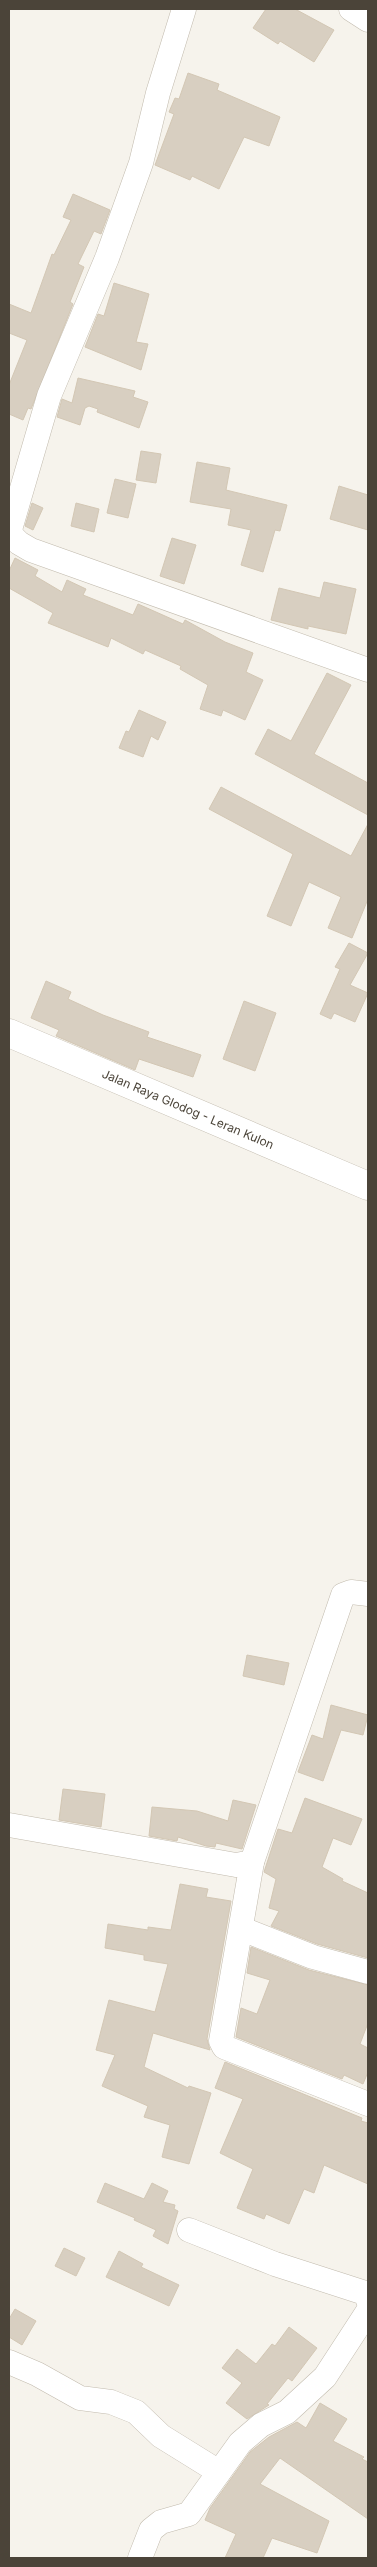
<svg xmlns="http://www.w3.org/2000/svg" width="377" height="2567" font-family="Inter,sans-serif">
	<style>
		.building { fill: #d8cfc1; stroke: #d3c7b4 }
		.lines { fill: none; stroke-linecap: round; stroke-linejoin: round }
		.minor-casing { stroke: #c2bbae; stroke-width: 25 }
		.tertiary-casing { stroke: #c2bbae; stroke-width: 29 }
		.minor { stroke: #fff; stroke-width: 24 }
		.tertiary { stroke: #fff; stroke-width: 28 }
		.labels { text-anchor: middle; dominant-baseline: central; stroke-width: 4.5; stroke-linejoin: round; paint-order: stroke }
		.street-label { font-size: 12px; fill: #4b4439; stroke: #fff }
	</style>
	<rect width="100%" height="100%" fill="#f6f3ec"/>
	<g class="building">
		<polygon points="266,9 295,9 334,30 314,62 280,41 278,44 253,28"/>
		<polygon points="188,73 219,84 217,90 280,117 269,146 244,137 219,189 192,176 190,180 155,165 174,114 169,112 175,98 179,99"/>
		<polygon points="73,194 110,210 101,234 94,231 78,264 84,267 70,302 73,304 31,409 28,408 23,420 9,414 9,385 27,340 9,333 9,304 31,313 52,254 54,255 71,220 63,217"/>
		<polygon points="114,283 149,294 136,342 148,344 141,370 85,347 98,314 104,316"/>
		<polygon points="78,378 135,391 133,397 148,402 139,428 97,412 98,409 89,406 85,408 80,425 57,417 62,399 72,403"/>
		<polygon points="141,451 161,454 156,483 136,480"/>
		<polygon points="197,462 230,468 226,490 287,505 280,531 275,530 263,572 241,565 251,530 228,525 231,509 190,502"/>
		<polygon points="115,479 136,484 128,518 107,513"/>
		<polygon points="339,486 368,495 368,530 330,519"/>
		<polygon points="32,503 43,508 33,530 25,526"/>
		<polygon points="76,503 99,509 94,532 71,526"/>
		<polygon points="172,538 196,545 184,584 160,576"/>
		<polygon points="15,558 38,570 35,576 62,592 67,580 86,589 83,595 133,615 138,604 183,624 185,620 225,642 253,653 246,672 263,680 245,720 223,710 221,716 200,709 208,685 180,669 181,666 145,650 143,654 111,638 108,647 48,623 53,613 9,588 9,571"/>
		<polygon points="324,582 356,589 346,634 308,626 308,629 271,620 279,588 320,598"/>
		<polygon points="327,673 351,685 314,754 368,783 368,815 255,754 268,729 291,741"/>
		<polygon points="139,710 166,722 158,740 151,736 143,757 119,748 126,731 129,732"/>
		<polygon points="221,787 351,856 368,824 368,899 352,938 328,928 341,897 309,882 291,926 267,916 293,854 209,809"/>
		<polygon points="349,943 368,953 350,985 368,993 355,1022 334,1013 331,1019 320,1014 340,969 335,967"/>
		<polygon points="46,981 71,992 68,999 103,1015 149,1032 147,1037 201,1055 193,1077 139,1059 135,1070 56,1036 59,1030 31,1018"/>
		<polygon points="244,1001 276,1013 255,1071 223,1059"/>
		<polygon points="247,1655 289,1663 284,1685 243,1676"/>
		<polygon points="331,1705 368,1715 363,1735 341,1730 323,1781 298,1772 312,1735 323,1739"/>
		<polygon points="63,1789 105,1794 101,1827 59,1820"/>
		<polygon points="305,1798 362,1819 351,1845 333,1838 322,1867 343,1879 342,1881 368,1893 368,1958 317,1944 271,1926 279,1911 269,1908 276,1879 264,1872 278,1829 292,1833"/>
		<polygon points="233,1800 256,1805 242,1849 216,1843 215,1847 206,1846 178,1837 177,1841 149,1836 152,1807 197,1811 228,1821"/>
		<polygon points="180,1884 208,1889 206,1897 231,1901 207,2039 210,2050 153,2033 144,2067 188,2088 189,2086 211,2093 189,2164 162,2157 170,2125 144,2117 148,2106 102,2086 115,2055 96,2050 109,2000 155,2012 168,1964 144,1960 144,1955 105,1948 108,1924 148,1930 148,1927 171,1930"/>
		<polygon points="251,1947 309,1970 368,1985 368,2023 360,2044 368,2048 368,2072 363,2084 344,2075 342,2079 236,2037 241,2008 257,2014 270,1980 247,1973"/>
		<polygon points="225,2062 362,2118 361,2121 368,2123 368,2184 324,2165 314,2193 304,2189 289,2224 266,2214 264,2219 237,2208 253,2169 220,2153 243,2099 215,2088"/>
		<polygon points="105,2183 144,2199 152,2183 168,2191 163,2202 175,2205 174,2209 178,2211 168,2244 153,2236 156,2230 134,2220 135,2218 97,2202"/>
		<polygon points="64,2248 85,2258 76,2276 55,2266"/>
		<polygon points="119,2251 143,2264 141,2267 179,2285 169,2306 106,2277"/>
		<polygon points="15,2309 36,2321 22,2345 9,2337 9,2319"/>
		<polygon points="289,2327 317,2348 292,2381 288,2378 267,2404 269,2405 247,2419 226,2403 242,2383 222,2368 237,2349 256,2364 272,2344 275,2346"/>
		<polygon points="320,2403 347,2419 333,2441 364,2457 362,2459 368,2462 368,2519 280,2458 260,2484 329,2521 317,2553 272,2538 263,2558 225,2558 236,2534 205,2520 210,2508 250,2452 269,2437 297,2422 306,2428"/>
	</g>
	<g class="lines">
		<g class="minor-casing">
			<g id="minor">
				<polyline points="351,9 368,20"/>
				<polyline points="9,533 49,396 107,258 141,163 158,93 184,9"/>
				<polyline points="9,533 19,543 31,550 368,670"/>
				<polyline points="9,1825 236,1865 252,1862 343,1595 351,1592 368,1594"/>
				<polyline points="252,1862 221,2041 224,2047 368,2104"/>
				<polyline points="242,1929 313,1957 368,1972"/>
				<polyline points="189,2230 275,2264 365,2293 368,2300"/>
				<polyline points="9,2362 37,2374 80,2398 111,2402 136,2412 161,2436 219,2472"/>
				<polyline points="140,2558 151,2530 161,2522 189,2514 240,2443 261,2425 287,2412 325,2377 368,2311"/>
			</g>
		</g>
		<g class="tertiary-casing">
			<polyline id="tertiary" points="9,1033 368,1186"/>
		</g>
		<use href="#minor" class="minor"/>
		<use href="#tertiary" class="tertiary"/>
	</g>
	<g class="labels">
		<g class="street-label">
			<text transform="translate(188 1109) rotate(23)">Jalan Raya Glodog - Leran Kulon</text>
		</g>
	</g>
	<rect width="377" height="2567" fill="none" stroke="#4b4439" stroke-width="20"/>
</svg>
